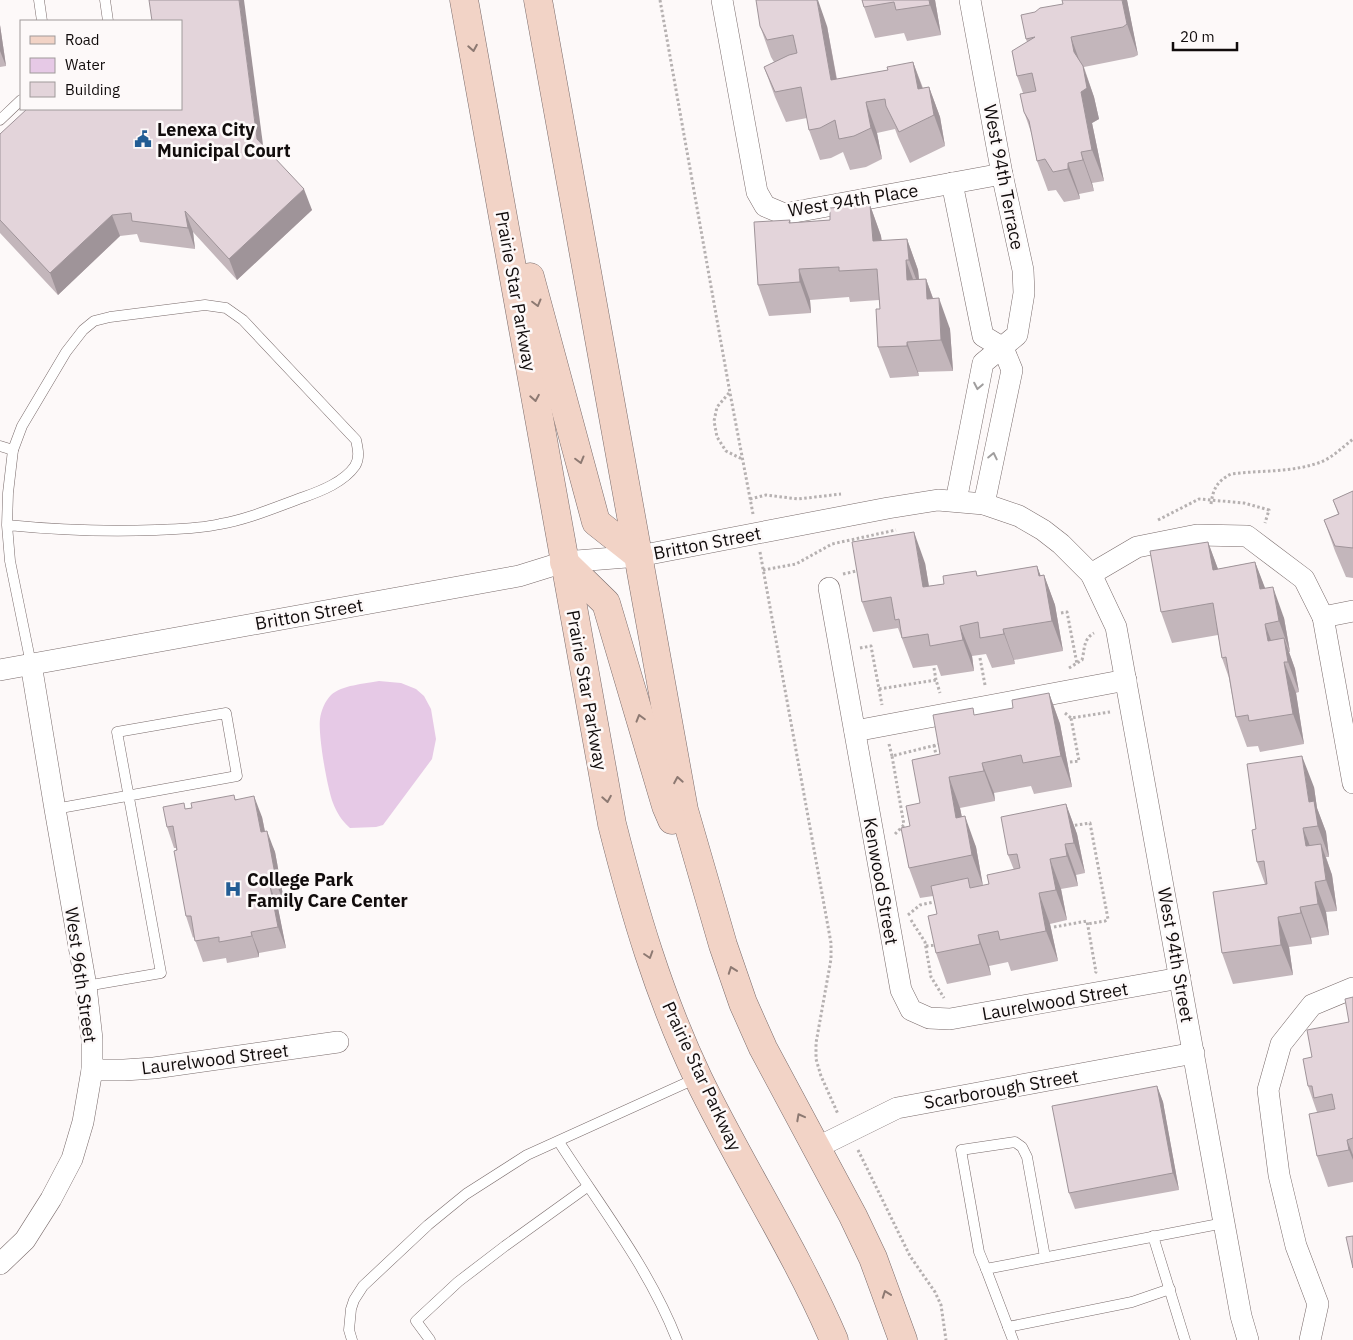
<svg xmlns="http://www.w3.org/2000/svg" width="1353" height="1340" font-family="'IBM Plex Sans',sans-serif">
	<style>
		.water { fill: #e6c9e6 }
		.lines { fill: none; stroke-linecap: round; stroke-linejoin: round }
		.service-casing { stroke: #796b6b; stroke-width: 11 }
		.minor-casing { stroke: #796b6b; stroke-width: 22 }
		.secondary-casing { stroke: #796b6b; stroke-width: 29 }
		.path { stroke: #b6b1b1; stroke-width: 3; stroke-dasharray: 2.5 2.5; stroke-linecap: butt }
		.service { stroke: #fff; stroke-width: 10 }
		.minor { stroke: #fff; stroke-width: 21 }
		.secondary { stroke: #f2d3c6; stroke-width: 28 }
		.wall { fill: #c3b6bb }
		.shaded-wall { fill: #9f9499 }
		.building { fill: #e3d4da; stroke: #9f9499 }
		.oneway { stroke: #8d7972 }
		.oneway2 { stroke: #a09e9e }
		.labels { text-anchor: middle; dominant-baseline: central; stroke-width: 5; stroke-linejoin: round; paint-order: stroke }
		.poi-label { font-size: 18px; font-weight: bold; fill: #110c0c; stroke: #fdf9f9; text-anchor: start }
		.street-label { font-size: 18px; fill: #110c0c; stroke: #fdf9f9 }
	</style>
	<rect width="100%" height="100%" fill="#fdf9f9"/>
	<path class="water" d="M 379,681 L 401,683 L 416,689 L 424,696 L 431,709 L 436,739 L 432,759 L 383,825 L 376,827 L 350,828 C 342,821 337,813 333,803 C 327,787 318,735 320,719 C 321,711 325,701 331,695 C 342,685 364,684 379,681 Z"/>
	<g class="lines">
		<g class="service-casing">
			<g id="service">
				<polyline points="39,0 42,21"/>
				<polyline points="105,0 108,21"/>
				<polyline points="0,120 21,100"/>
				<polyline points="0,446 13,450"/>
				<path d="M 7,525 C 57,530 106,532 156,530 C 177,529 199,529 220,524 C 249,519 276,507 304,497 C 321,491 344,482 355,466 C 360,458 358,449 356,440 L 243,320 L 226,308 L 205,305 L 110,317 L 94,321 L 83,330 L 66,352 L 22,426 L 13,450 L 8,493 L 7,525 L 10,561 L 31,664"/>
				<polyline points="55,809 237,776 226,713 117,732 161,973 86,986"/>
				<path d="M 559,1142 C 600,1206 649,1268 677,1340"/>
				<polyline points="1153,1236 1185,1340"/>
				<polyline points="986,1269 979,1252 961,1150 1015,1142 1022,1147 1027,1157 1045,1257"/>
				<polyline points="1008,1327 1132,1302 1170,1289"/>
				<polyline points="352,1340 349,1330 351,1309 354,1300 363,1286 428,1225 466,1194 527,1155 697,1078"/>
				<polyline points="430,1340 416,1321 458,1282 505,1246 587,1187"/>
				<polyline points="1013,1340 986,1269 1224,1223"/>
			</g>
		</g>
		<g class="minor-casing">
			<g id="minor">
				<polyline points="722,0 757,192 765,206 784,214 1002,174"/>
				<polyline points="952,183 983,336 1003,348 1012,370 984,504"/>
				<polyline points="956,501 983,363 1017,335 1024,293 1023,270 1002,174 970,0"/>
				<polyline points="1091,574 1116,627 1224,1223 1241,1316 1248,1340"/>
				<polyline points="829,588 901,990 911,1010 929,1018 950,1019 1180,978"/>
				<polyline points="1323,617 1353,783"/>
				<polyline points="0,670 519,576 564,562 639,556 888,508 938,500 984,504 1019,516 1043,530 1061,544 1091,574 1137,547 1197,535 1247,536 1304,579 1323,617 1353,611"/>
				<polyline points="855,731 1126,680"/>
				<polyline points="92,1070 124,1070 154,1068 338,1042"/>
				<polyline points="816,1148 897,1108 1194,1053"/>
				<polyline points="0,1264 25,1240 51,1199 72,1159 83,1122 92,1070 92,1039 86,986 55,809 31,664"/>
				<polyline points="1310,1340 1318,1304 1296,1246 1279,1175 1268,1090 1281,1044 1312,1005 1353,988"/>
			</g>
		</g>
		<g class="secondary-casing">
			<g id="secondary">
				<path d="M 464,0 L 612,824 C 634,911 659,996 698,1078 C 741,1167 795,1249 834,1340"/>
				<polyline points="538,0 684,810 723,945 743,1003 763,1048 853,1216 873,1258 903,1340"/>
				<polyline points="530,277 596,522 639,556"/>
				<polyline points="564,562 606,603 666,806 672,820"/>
			</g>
		</g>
		<g class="path">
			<polyline points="660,0 730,393 753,514"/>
			<polyline points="729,393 717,407 714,421 717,437 726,451 742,459"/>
			<polyline points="750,499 766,495 798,499 841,494"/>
			<path d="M 1211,504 C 1213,489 1217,481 1231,474 C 1261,470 1291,473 1321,462 C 1333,457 1343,447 1353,439"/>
			<polyline points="1158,520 1199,499 1244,503 1269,510 1265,523"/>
			<polyline points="760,552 831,943 831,959 816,1043 816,1059 821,1076 838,1114"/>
			<polyline points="763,570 796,564 832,544 896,530"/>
			<polyline points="843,574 861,570"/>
			<polyline points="1061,613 1067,612 1077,664"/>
			<polyline points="860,648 871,646 879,689 936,680 940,693"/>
			<polyline points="980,658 985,685"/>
			<polyline points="934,668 936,680"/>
			<path d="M 1069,668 L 1082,660 C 1085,649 1083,639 1094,633"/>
			<polyline points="879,689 882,705"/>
			<polyline points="1065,713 1071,718 1110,712"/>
			<polyline points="889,744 892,756"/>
			<polyline points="934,745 937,760"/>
			<polyline points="1070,762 1079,761 1071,718"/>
			<polyline points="1070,826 1090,823 1108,919 1105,921 1087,924"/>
			<polyline points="895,834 904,825 892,756 940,744"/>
			<polyline points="908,915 920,905 938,901"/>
			<polyline points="911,920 925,942 931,977 944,998"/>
			<polyline points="1054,927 1087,921 1096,972 1095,973"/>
			<polyline points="926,946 938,945"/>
			<polyline points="858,1150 910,1256 935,1292 941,1305 946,1340"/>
		</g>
		<use href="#service" class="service"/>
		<use href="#minor" class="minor"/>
		<use href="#secondary" class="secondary"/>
	</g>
	<g class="wall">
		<polygon points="862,0 935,0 941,35 907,41 904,33 875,38 864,7"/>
		<polygon points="1127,0 1138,55 1134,57 1084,67 1094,97 1099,119 1092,123 1104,181 1092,183 1094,191 1079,194 1080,199 1064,202 1056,190 1048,191 1037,161 1032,135 1024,112 1023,93 1017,76 1027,42 1026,39"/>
		<polygon points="0,25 6,66 0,67"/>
		<polygon points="760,26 827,26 837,79 888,70 913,62 923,88 929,87 940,117 945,146 910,163 898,137 895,129 877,133 882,159 866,167 850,170 843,152 831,158 820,160 809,130 807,118 786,122 775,97 764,67 774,62 771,57"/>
		<polygon points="0,134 263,145 312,210 237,280 193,232 195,249 140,242 137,234 120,236 58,295 0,233"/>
		<polygon points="870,205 881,236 882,241 907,239 918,270 919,279 926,279 933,298 950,329 953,371 918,372 919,376 890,378 878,347 880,309 879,300 850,302 849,297 810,300 811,313 769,316 758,285 790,220 791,223 830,220"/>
		<polygon points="1353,491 1353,578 1346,577 1335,551 1324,520 1338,514 1333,500"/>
		<polygon points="1208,542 1218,569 1255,562 1265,589 1284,618 1290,652 1289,652 1295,669 1299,692 1296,693 1304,744 1260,752 1258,746 1247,747 1236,717 1229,678 1222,658 1218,635 1172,643 1161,612"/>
		<polygon points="925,563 929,586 944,584 978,576 1037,566 1040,575 1044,575 1055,605 1063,651 1014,660 1015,664 992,668 986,654 972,656 974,671 941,676 937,665 913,668 898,628 873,632 862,602"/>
		<polygon points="1049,693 1060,724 1072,787 1034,794 1031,786 994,793 995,801 960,808 962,817 976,847 983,886 989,884 1014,870 1008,855 1066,804 1077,834 1085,873 1076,875 1078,886 1061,889 1067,920 1050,924 1058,961 1011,971 1008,962 989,966 991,975 947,984 936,953 937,914 933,896 920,898 909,868 910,826 920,803 940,754 975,715 1013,708"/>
		<polygon points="1314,787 1317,808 1326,832 1329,857 1326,857 1332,875 1337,911 1326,912 1329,935 1311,938 1312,944 1289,947 1293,975 1233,984 1222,953 1265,884 1257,862 1256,829"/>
		<polygon points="236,799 262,817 265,831 275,852 285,906 278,908 286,948 259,953 259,957 227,963 226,958 203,962 194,937 193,938 186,916 176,848 174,848 167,827 186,809"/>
		<polygon points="1353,997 1353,1182 1328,1187 1317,1156 1317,1112 1308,1086 1312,1057 1349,1022"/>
		<polygon points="1157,1086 1163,1102 1179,1190 1075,1209 1069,1193"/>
	</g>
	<g class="shaded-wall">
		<polygon points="239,0 244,0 265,160 257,139"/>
		<polygon points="817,0 818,0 827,26 842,110 831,80"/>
		<polygon points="929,0 935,0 941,35 930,5"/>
		<polygon points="1122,0 1127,0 1138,55 1127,24"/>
		<polygon points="0,25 6,66 0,51"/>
		<polygon points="1071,37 1082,68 1074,52"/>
		<polygon points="913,62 924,93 929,119 918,89"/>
		<polygon points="1083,66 1094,97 1099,119 1092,123 1104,181 1092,150 1081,92"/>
		<polygon points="929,87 940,117 945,146 934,115"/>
		<polygon points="866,102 877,133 882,159 871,128"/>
		<polygon points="1081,152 1092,183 1094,191 1083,160"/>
		<polygon points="1068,163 1079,194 1080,199 1068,169"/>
		<polygon points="304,189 312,210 237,280 229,259"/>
		<polygon points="870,205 881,236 884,272 873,241"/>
		<polygon points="185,211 193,232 195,249 188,228"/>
		<polygon points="112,215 120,236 58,295 50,273"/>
		<polygon points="907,239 918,270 920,290 909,260"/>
		<polygon points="906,260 917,290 907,280"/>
		<polygon points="799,269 810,300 811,313 800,282"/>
		<polygon points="926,279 937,310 927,299"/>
		<polygon points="939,298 950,329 953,371 941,340"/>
		<polygon points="907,342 918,372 919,376 907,346"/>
		<polygon points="914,532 925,563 934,618 923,587"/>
		<polygon points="1208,542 1219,572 1213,570"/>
		<polygon points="1255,562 1267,593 1260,589"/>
		<polygon points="1037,566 1048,595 1044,575 1055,605 1063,651 1052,621 1039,576"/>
		<polygon points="1273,587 1284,618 1290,652 1279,621"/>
		<polygon points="1265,624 1276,654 1268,641"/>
		<polygon points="960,626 972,656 974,671 963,640"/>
		<polygon points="1003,629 1014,660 1015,664 1004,634"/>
		<polygon points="1284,638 1295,669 1299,692 1288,662"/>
		<polygon points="1284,662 1296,693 1304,744 1293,714"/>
		<polygon points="1049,693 1060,724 1072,787 1061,756"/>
		<polygon points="1302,756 1314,787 1317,808 1326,832 1329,857 1309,802"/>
		<polygon points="982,763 994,793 995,801 984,771"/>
		<polygon points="949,777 960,808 968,848 956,818"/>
		<polygon points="254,796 262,817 269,853 261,832"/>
		<polygon points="1066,804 1077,834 1085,873 1074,843"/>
		<polygon points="965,816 976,847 983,886 972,855"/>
		<polygon points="1303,828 1315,859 1306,846"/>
		<polygon points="267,831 275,852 285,906 277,885"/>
		<polygon points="1065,844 1076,875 1078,886 1067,856"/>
		<polygon points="1321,844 1332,875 1337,911 1326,880"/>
		<polygon points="1050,859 1061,889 1067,920 1056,890"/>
		<polygon points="1315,882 1326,912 1329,935 1318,904"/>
		<polygon points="270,886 278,908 286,948 278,927"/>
		<polygon points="1039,893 1050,924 1058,961 1046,931"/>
		<polygon points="1300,907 1311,938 1312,944 1301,913"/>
		<polygon points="1278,917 1289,947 1293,975 1281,945"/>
		<polygon points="251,932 259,953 259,957 252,936"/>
		<polygon points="978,935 989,966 991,975 980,944"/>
		<polygon points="1157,1086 1163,1102 1179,1190 1173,1173"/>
		<polygon points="1347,1140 1353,1155 1353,1160 1349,1150"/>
	</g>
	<g class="building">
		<polygon points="149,0 239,0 257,139 304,189 229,259 185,211 188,228 132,221 131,213 112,215 50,273 0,220 0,134 27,109 181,109 181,21 152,21"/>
		<polygon points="756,0 817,0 831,80 888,70 887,67 913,62 918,89 929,87 934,115 899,132 886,106 885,99 866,102 871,128 854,136 839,139 835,120 820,128 809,130 801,87 775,92 764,67 789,55 797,53 793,35 767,40 760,26"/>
		<polygon points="862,0 929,0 930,5 896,10 894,2 864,7"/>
		<polygon points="1062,0 1122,0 1127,24 1123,27 1071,37 1074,52 1083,66 1087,88 1081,92 1092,150 1081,152 1083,160 1068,163 1068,169 1053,172 1045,159 1037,161 1029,121 1024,112 1020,94 1036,91 1032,73 1017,76 1012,51 1035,37 1026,39 1021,15 1035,12 1040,8 1063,4"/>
		<polygon points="870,205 873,241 907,239 909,260 906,260 907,280 926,279 927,299 939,298 941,340 907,342 907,346 878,347 876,309 880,309 877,269 839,271 839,267 799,269 800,282 758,285 754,222 790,220 789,223 830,220 830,208"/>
		<polygon points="1353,491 1353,548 1335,546 1324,520 1339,514 1333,500"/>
		<polygon points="914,532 923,587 944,584 943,576 976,571 977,576 1037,566 1039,576 1044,575 1052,621 1003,629 1004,634 980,638 978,622 960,626 963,640 930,646 928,634 902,638 899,619 895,620 891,597 862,602 852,542"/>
		<polygon points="1208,542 1213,570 1255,562 1260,589 1273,587 1279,621 1265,624 1268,641 1284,638 1288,662 1284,662 1293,714 1249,721 1248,715 1236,717 1226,657 1222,658 1213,603 1161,612 1150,551"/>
		<polygon points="1049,693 1061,756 1023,763 1021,755 982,763 984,771 949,777 956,818 965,816 972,855 909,868 901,828 910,826 906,806 920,803 912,760 940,754 933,715 973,708 974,715 1013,708 1012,700"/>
		<polygon points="1302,756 1309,802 1314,801 1318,826 1303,828 1306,846 1321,844 1326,880 1315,882 1318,904 1300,907 1301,913 1278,917 1281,945 1222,953 1213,892 1267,884 1264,861 1257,862 1252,830 1256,829 1247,764"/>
		<polygon points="234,795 235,800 254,796 261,832 267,831 277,885 270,886 278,927 251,932 252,936 219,942 219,937 195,941 191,916 186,916 174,851 177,850 173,826 167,827 163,807 184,803 185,809 192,808 191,803"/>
		<polygon points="1066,804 1074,843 1065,844 1067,856 1050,859 1056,890 1039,893 1046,931 1000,940 998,931 978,935 980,944 936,953 928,916 937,914 931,886 968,878 970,888 989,884 987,875 1020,868 1017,854 1008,855 1001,817"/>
		<polygon points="1353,997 1353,1138 1347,1140 1349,1150 1317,1156 1309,1114 1335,1109 1332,1094 1314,1098 1312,1086 1308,1086 1303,1059 1312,1057 1307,1030 1349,1022 1345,999"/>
		<polygon points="1157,1086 1173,1173 1069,1193 1052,1106"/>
		<polygon points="1353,1236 1353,1268 1346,1237"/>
	</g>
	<defs><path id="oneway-chevron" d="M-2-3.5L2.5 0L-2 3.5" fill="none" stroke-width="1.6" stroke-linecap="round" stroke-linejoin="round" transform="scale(1.25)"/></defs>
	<g class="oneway">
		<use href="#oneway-chevron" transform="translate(473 48) rotate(80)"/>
		<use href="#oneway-chevron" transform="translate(537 303) rotate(75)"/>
		<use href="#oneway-chevron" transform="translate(535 398) rotate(80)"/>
		<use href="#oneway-chevron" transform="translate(580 460) rotate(75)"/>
		<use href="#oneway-chevron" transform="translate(640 718) rotate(-106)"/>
		<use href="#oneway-chevron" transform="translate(678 780) rotate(-100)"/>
		<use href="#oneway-chevron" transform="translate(607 799) rotate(80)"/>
		<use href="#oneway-chevron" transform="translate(649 955) rotate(72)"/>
		<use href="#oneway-chevron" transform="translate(732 970) rotate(-110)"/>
		<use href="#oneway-chevron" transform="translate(800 1117) rotate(-118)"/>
		<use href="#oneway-chevron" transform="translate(886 1294) rotate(-110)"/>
	</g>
	<g class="oneway2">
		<use href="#oneway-chevron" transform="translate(978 386) rotate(101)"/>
		<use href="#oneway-chevron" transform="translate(993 456) rotate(-78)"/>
	</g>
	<defs>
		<g id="civic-bare" transform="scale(1.35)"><path d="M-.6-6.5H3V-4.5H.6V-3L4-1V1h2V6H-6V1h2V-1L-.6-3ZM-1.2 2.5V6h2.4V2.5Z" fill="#235d94" stroke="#fdf9f9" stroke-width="2.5" paint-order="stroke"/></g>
		<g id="hospital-bare" transform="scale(1.35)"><path d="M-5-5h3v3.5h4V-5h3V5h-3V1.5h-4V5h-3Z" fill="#235d94" stroke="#fdf9f9" stroke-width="2.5" paint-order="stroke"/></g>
	</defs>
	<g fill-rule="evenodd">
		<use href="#civic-bare" x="143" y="139"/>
		<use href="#hospital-bare" x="233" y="889"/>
	</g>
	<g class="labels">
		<g class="poi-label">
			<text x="157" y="129">Lenexa City<tspan x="157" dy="21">Municipal Court</tspan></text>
			<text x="247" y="879">College Park<tspan x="247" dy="21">Family Care Center</tspan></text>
		</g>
		<g class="street-label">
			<text transform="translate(1004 177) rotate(79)">West 94th Terrace</text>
			<text transform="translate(853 200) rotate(-9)">West 94th Place</text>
			<text transform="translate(516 291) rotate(80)">Prairie Star Parkway</text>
			<text transform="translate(707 543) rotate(-11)">Britton Street</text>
			<text transform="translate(309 614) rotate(-10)">Britton Street</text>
			<text transform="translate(587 690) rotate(80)">Prairie Star Parkway</text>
			<text transform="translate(881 881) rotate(80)">Kenwood Street</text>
			<text transform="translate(1176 955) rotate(80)">West 94th Street</text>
			<text transform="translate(81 975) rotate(82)">West 96th Street</text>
			<text transform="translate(1055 1001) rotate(-10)">Laurelwood Street</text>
			<text transform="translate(215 1059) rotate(-7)">Laurelwood Street</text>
			<text transform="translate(702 1076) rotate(65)">Prairie Star Parkway</text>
			<text transform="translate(1001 1089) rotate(-10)">Scarborough Street</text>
		</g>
	</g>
	<rect x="20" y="20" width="162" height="90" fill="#fdf9f9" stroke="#9f9a9a"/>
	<rect x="30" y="36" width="25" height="8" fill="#f2d3c6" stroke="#9f9a9a"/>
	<text x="65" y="45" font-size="15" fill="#110c0c">Road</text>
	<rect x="30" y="58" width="25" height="15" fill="#e6c9e6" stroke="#9f9a9a"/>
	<text x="65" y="70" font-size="15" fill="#110c0c">Water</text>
	<rect x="30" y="82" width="25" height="15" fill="#e3d4da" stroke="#9f9a9a"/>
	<text x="65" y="95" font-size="15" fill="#110c0c">Building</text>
	<path d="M1173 42v8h64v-8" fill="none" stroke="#110c0c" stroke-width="2.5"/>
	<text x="1180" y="42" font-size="15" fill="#110c0c" stroke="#fdf9f9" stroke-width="4" paint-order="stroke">20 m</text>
</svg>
